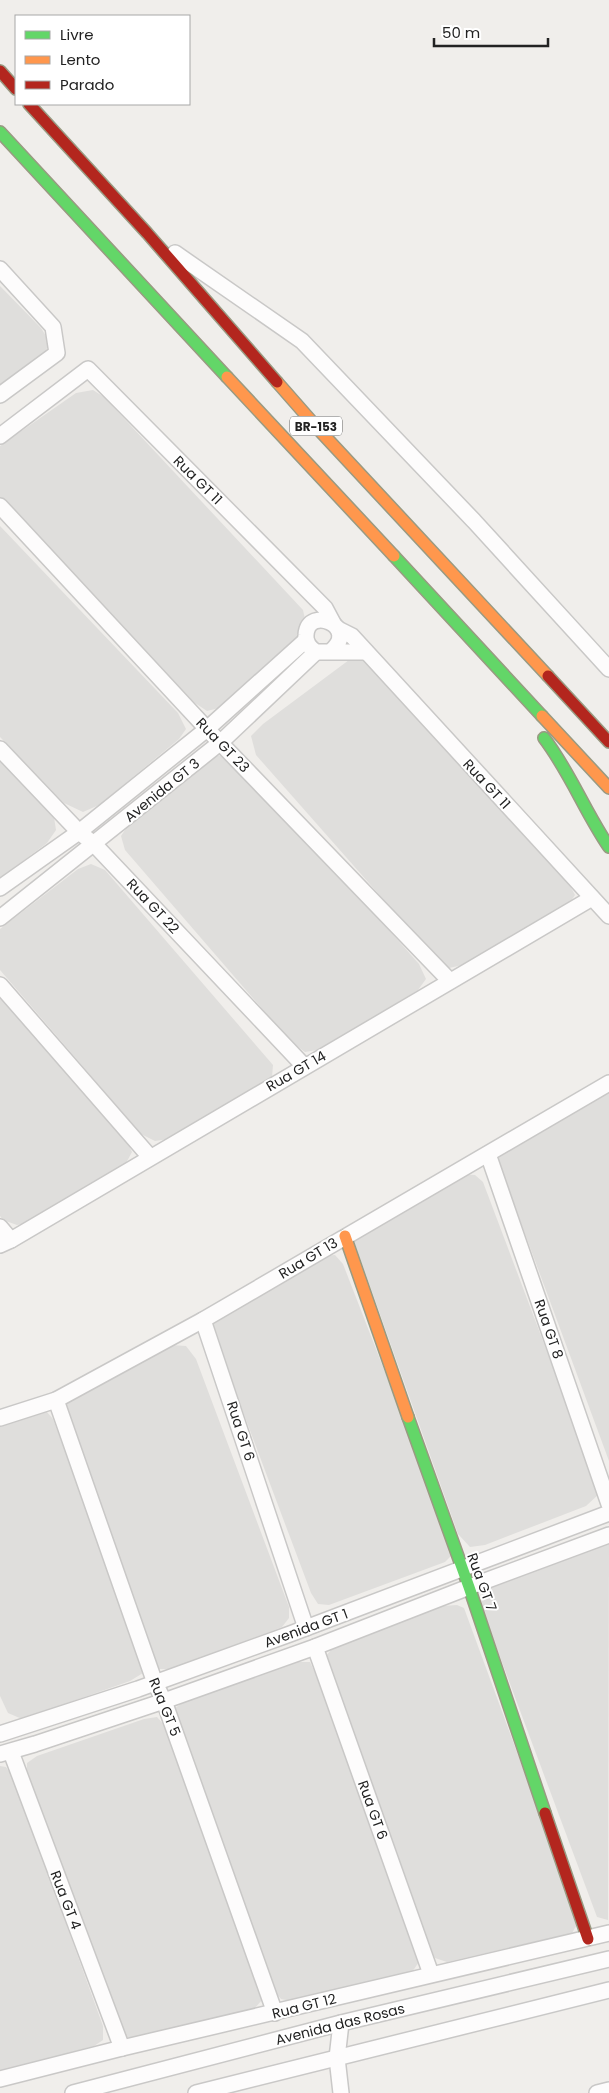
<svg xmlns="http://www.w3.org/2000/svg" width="609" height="2093" font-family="Poppins,sans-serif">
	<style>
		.residential { fill: #dfdedc }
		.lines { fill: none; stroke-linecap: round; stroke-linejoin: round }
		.street-casing { stroke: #c9c8c7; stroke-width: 18 }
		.fast-casing { stroke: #999a82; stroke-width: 14 }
		.slow-casing { stroke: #999a82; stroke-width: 14 }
		.jam-casing { stroke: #999a82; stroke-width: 14 }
		.street { stroke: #fdfcfc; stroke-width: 15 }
		.fast { stroke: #63d668; stroke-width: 11 }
		.slow { stroke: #ff974d; stroke-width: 11 }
		.jam { stroke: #b3261e; stroke-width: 11 }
		.labels { text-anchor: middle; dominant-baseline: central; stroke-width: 4; stroke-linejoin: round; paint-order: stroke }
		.shield { fill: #fff; stroke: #646464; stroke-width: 1 }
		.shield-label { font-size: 12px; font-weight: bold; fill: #222 }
		.street-label { font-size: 14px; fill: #222; stroke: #fff }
	</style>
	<rect width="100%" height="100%" fill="#f0eeeb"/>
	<g class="residential">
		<polygon points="0,286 41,328 49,341 45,355 0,386"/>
		<polygon points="93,390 104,397 303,610 307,628 294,644 219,708 207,711 195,703 0,499 0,446 76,393"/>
		<polygon points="0,526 178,713 186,729 179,739 99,805 83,812 64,803 0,737"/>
		<polygon points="353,657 365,657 566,878 575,895 567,907 467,964 449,968 435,958 256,755 251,736 263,724"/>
		<polygon points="228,754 240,762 419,964 426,979 418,990 323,1049 305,1052 290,1041 125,850 121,836 127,827 216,756"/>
		<polygon points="0,760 54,817 56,830 47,843 0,878"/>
		<polygon points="91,864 105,870 273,1065 272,1077 263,1086 169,1139 155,1141 141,1134 0,970 0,929 78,869"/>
		<polygon points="0,996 125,1137 132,1152 126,1163 32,1222 17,1225 3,1220 0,1216"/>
		<polygon points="609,1092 609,1461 497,1158 509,1146"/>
		<polygon points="461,1174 475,1175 483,1182 594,1476 599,1494 586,1506 485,1545 470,1547 458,1534 354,1241"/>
		<polygon points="335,1255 343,1264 451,1542 452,1555 445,1562 329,1605 318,1604 311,1593 213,1332 214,1320 322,1256"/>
		<polygon points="171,1345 186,1346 196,1359 289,1607 289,1618 282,1627 174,1669 158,1669 64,1407 68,1397"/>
		<polygon points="46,1411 53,1419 143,1657 143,1673 130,1681 22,1719 8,1713 0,1696 0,1422"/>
		<polygon points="606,1543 609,1543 608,1920 597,1917 481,1606 482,1594 489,1588"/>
		<polygon points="457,1605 464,1608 575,1910 578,1923 572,1933 447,1962 435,1958 428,1945 326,1656 335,1645 442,1606"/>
		<polygon points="293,1662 310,1662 316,1675 417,1948 419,1962 412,1972 291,2001 281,1999 273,1990 173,1718 175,1708 187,1700"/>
		<polygon points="157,1717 165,1726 263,1986 262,2000 254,2009 141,2038 126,2037 118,2026 27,1775 27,1763 37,1756 144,1719"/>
		<polygon points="0,1766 6,1767 13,1777 103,2026 103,2040 94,2046 0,2071"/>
	</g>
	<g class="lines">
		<g class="street-casing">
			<g id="street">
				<polyline points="175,253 302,341 474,521 609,669"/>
				<polyline points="0,269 53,327 57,353 0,395"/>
				<polyline points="0,436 88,369 325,608 333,623"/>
				<polyline points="0,506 207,729 450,981"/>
				<polyline points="338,629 352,636 609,916"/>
				<path d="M 331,651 C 360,627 308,604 306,635 C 305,643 310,648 316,652 L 366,652"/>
				<polyline points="0,749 79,832 94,844 304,1066"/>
				<polyline points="0,888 79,832 207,729 306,640"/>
				<polyline points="0,918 221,742 316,652"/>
				<polyline points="0,985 150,1157"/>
				<polyline points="488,1154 609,1504"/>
				<polyline points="0,1227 11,1240"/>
				<polyline points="0,1245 11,1240 592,898"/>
				<polyline points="203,1320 306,1628"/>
				<polyline points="56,1400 155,1683 164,1701 275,2013"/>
				<polyline points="0,1418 56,1400 203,1320 609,1083"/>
				<polyline points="315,1647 431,1974"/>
				<polyline points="0,1734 138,1689 290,1634 609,1513"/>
				<polyline points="11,1752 122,2048"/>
				<polyline points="0,1754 35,1744 164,1701 315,1647 469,1587 609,1535"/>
				<polyline points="0,2079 122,2048 609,1933"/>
				<polyline points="73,2093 341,2023 609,1959"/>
				<polyline points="196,2093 609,1990"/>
				<polyline points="341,2093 337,2058 341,2023"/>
				<polyline points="597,2093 609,2090"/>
			</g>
		</g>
		<g class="fast-casing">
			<g id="fast">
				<polyline points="0,132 227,377"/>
				<polyline points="394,556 542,716"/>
				<path d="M 544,738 C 570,772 585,812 609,847"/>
				<polyline points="408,1417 469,1587 545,1813"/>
			</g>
		</g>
		<g class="slow-casing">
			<g id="slow">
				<polyline points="227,377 394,556"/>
				<polyline points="277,382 320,431 548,676"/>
				<polyline points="542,716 609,788"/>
				<polyline points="345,1236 408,1417"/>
			</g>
		</g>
		<g class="jam-casing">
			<g id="jam">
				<polyline points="0,71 16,89"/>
				<polyline points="29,104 147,233 277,382"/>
				<polyline points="548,676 609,742"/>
				<polyline points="545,1813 588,1939"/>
			</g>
		</g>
		<use href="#street" class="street"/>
		<use href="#fast" class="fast"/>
		<use href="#slow" class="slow"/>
		<use href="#jam" class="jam"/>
	</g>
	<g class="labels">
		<rect class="shield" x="290" y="416.5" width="52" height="19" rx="4"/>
		<g class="shield-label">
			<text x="316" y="426">BR-153</text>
		</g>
		<g class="street-label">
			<text transform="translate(198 480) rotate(45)">Rua GT 11</text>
			<text transform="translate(223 745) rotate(46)">Rua GT 23</text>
			<text transform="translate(487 784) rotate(47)">Rua GT 11</text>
			<text transform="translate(162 790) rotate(-39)">Avenida GT 3</text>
			<text transform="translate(153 906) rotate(47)">Rua GT 22</text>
			<text transform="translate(296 1071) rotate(-30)">Rua GT 14</text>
			<text transform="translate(308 1258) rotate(-31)">Rua GT 13</text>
			<text transform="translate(549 1329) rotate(71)">Rua GT 8</text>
			<text transform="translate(241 1431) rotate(72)">Rua GT 6</text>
			<text transform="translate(482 1582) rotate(70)">Rua GT 7</text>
			<text transform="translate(306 1628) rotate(-20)">Avenida GT 1</text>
			<text transform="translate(165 1707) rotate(68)">Rua GT 5</text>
			<text transform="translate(373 1810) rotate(70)">Rua GT 6</text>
			<text transform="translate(66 1900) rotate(69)">Rua GT 4</text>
			<text transform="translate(304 2006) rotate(-14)">Rua GT 12</text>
			<text transform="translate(340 2024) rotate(-14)">Avenida das Rosas</text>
		</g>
	</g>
	<rect x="15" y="15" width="175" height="90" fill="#ffffff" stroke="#a7a7a7"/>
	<rect x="25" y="31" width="25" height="8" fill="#63d668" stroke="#a7a7a7"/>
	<text x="60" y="40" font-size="15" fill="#222222">Livre</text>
	<rect x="25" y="56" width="25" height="8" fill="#ff974d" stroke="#a7a7a7"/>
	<text x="60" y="65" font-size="15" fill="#222222">Lento</text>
	<rect x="25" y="81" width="25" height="8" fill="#b3261e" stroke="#a7a7a7"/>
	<text x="60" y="90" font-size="15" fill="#222222">Parado</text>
	<path d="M434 38v8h114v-8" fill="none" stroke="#222222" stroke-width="2.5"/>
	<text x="442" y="38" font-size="15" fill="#222222" stroke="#ffffff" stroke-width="4" paint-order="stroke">50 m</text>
</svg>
